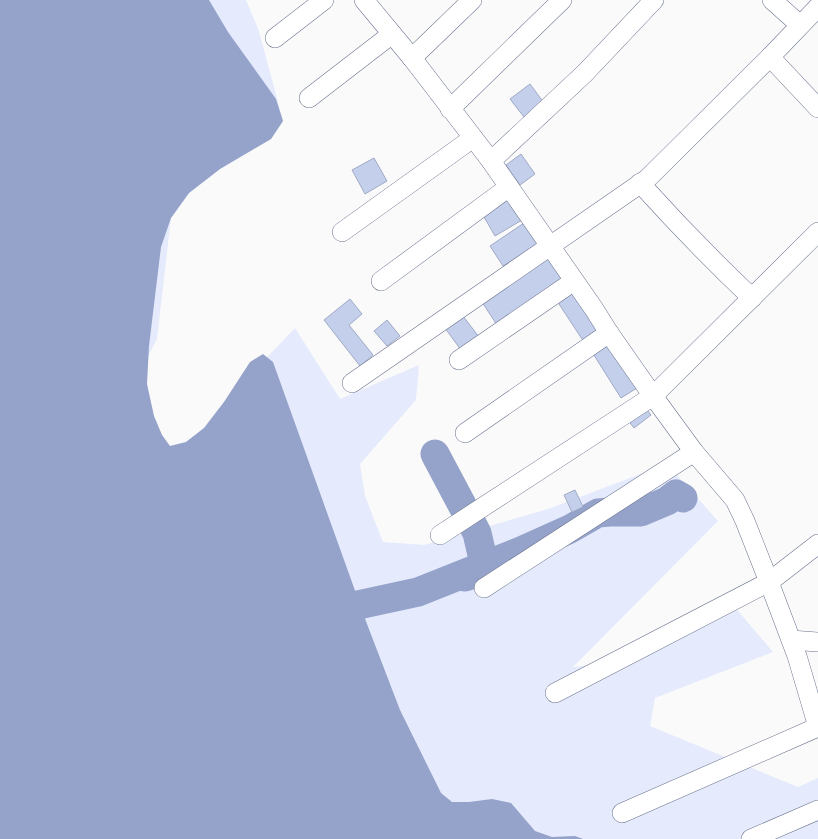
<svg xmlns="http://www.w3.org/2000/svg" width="818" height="839" font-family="'Roboto Serif',serif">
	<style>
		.green { fill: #e5ebfc }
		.water { fill: #95a2ca }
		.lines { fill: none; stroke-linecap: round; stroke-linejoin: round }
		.river { stroke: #95a2ca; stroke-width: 29 }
		.building { fill: #c4cfec; stroke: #a0aac6 }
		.street-casing { stroke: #6a738e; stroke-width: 20 }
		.street { stroke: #fff; stroke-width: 19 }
	</style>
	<rect width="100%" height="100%" fill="#fafafa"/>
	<polygon class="green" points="0,0 246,0 259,31 283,121 271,139 220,169 189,193 171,218 157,339 99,452 170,446 186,442 204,428 224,402 295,328 340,399 419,365 416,400 360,464 365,496 383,542 424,545 548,509 667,464 718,521 573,667 629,661 728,599 773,652 655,698 650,726 798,787 818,778 818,839 0,839"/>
	<polygon class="water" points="0,0 209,0 228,32 276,99 283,121 271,139 220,169 189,193 171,218 161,247 149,346 147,384 154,416 162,435 170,446 186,442 204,428 224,402 250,362 263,354 273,362 367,624 400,710 441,793 452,802 469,802 492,799 511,803 535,831 552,837 575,836 583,839 0,839"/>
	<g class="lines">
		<g class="river">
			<polyline points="435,454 477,533 483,559 479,568 474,574 465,577"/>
			<polyline points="321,613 418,592 521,551 570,529 598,513 610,512 641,512 667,501 676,494 683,498"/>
		</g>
	</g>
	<g class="building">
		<polygon points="530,84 544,103 524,117 510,99"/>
		<polygon points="521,154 535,174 520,185 506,165"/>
		<polygon points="374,158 387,181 365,194 352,170"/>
		<polygon points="507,194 522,220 495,236 480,210"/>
		<polygon points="527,221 540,242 503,266 490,246"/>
		<polygon points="552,256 567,279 497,325 482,302"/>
		<polygon points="574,289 601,330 584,342 557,301"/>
		<polygon points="350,299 362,314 349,325 373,355 360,366 324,320"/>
		<polygon points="463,316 479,337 461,350 445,328"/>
		<polygon points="387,320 400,336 387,346 374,331"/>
		<polygon points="608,342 637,388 621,398 592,352"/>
		<polygon points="644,406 651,415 634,428 627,419"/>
		<polygon points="575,490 583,507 572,512 564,495"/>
	</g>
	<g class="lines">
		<g class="street-casing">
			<g id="street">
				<polyline points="364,0 412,58 491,161 594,309 609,333 653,396 694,452 735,500 745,521 769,582 797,656 818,727"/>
				<polyline points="772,0 800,25"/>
				<polyline points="275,38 324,0"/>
				<polyline points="770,57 818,108"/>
				<polyline points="412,58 472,0"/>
				<polyline points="309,98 392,34"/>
				<polyline points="450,109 562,0"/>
				<polyline points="491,161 585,73 654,0"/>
				<path d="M 640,183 C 676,223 713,261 752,298"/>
				<polyline points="342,232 473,138"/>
				<polyline points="381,281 509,187"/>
				<polyline points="459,360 574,281"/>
				<polyline points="352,383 647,179 770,57 818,7"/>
				<polyline points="465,433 609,333"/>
				<polyline points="440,535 653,396 818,232"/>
				<polyline points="484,588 694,452"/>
				<polyline points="791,640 818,642"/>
				<polyline points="555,693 769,582 818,544"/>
				<polyline points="622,813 818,727"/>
				<polyline points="751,839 818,810"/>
			</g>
		</g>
		<use href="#street" class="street"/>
	</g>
</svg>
